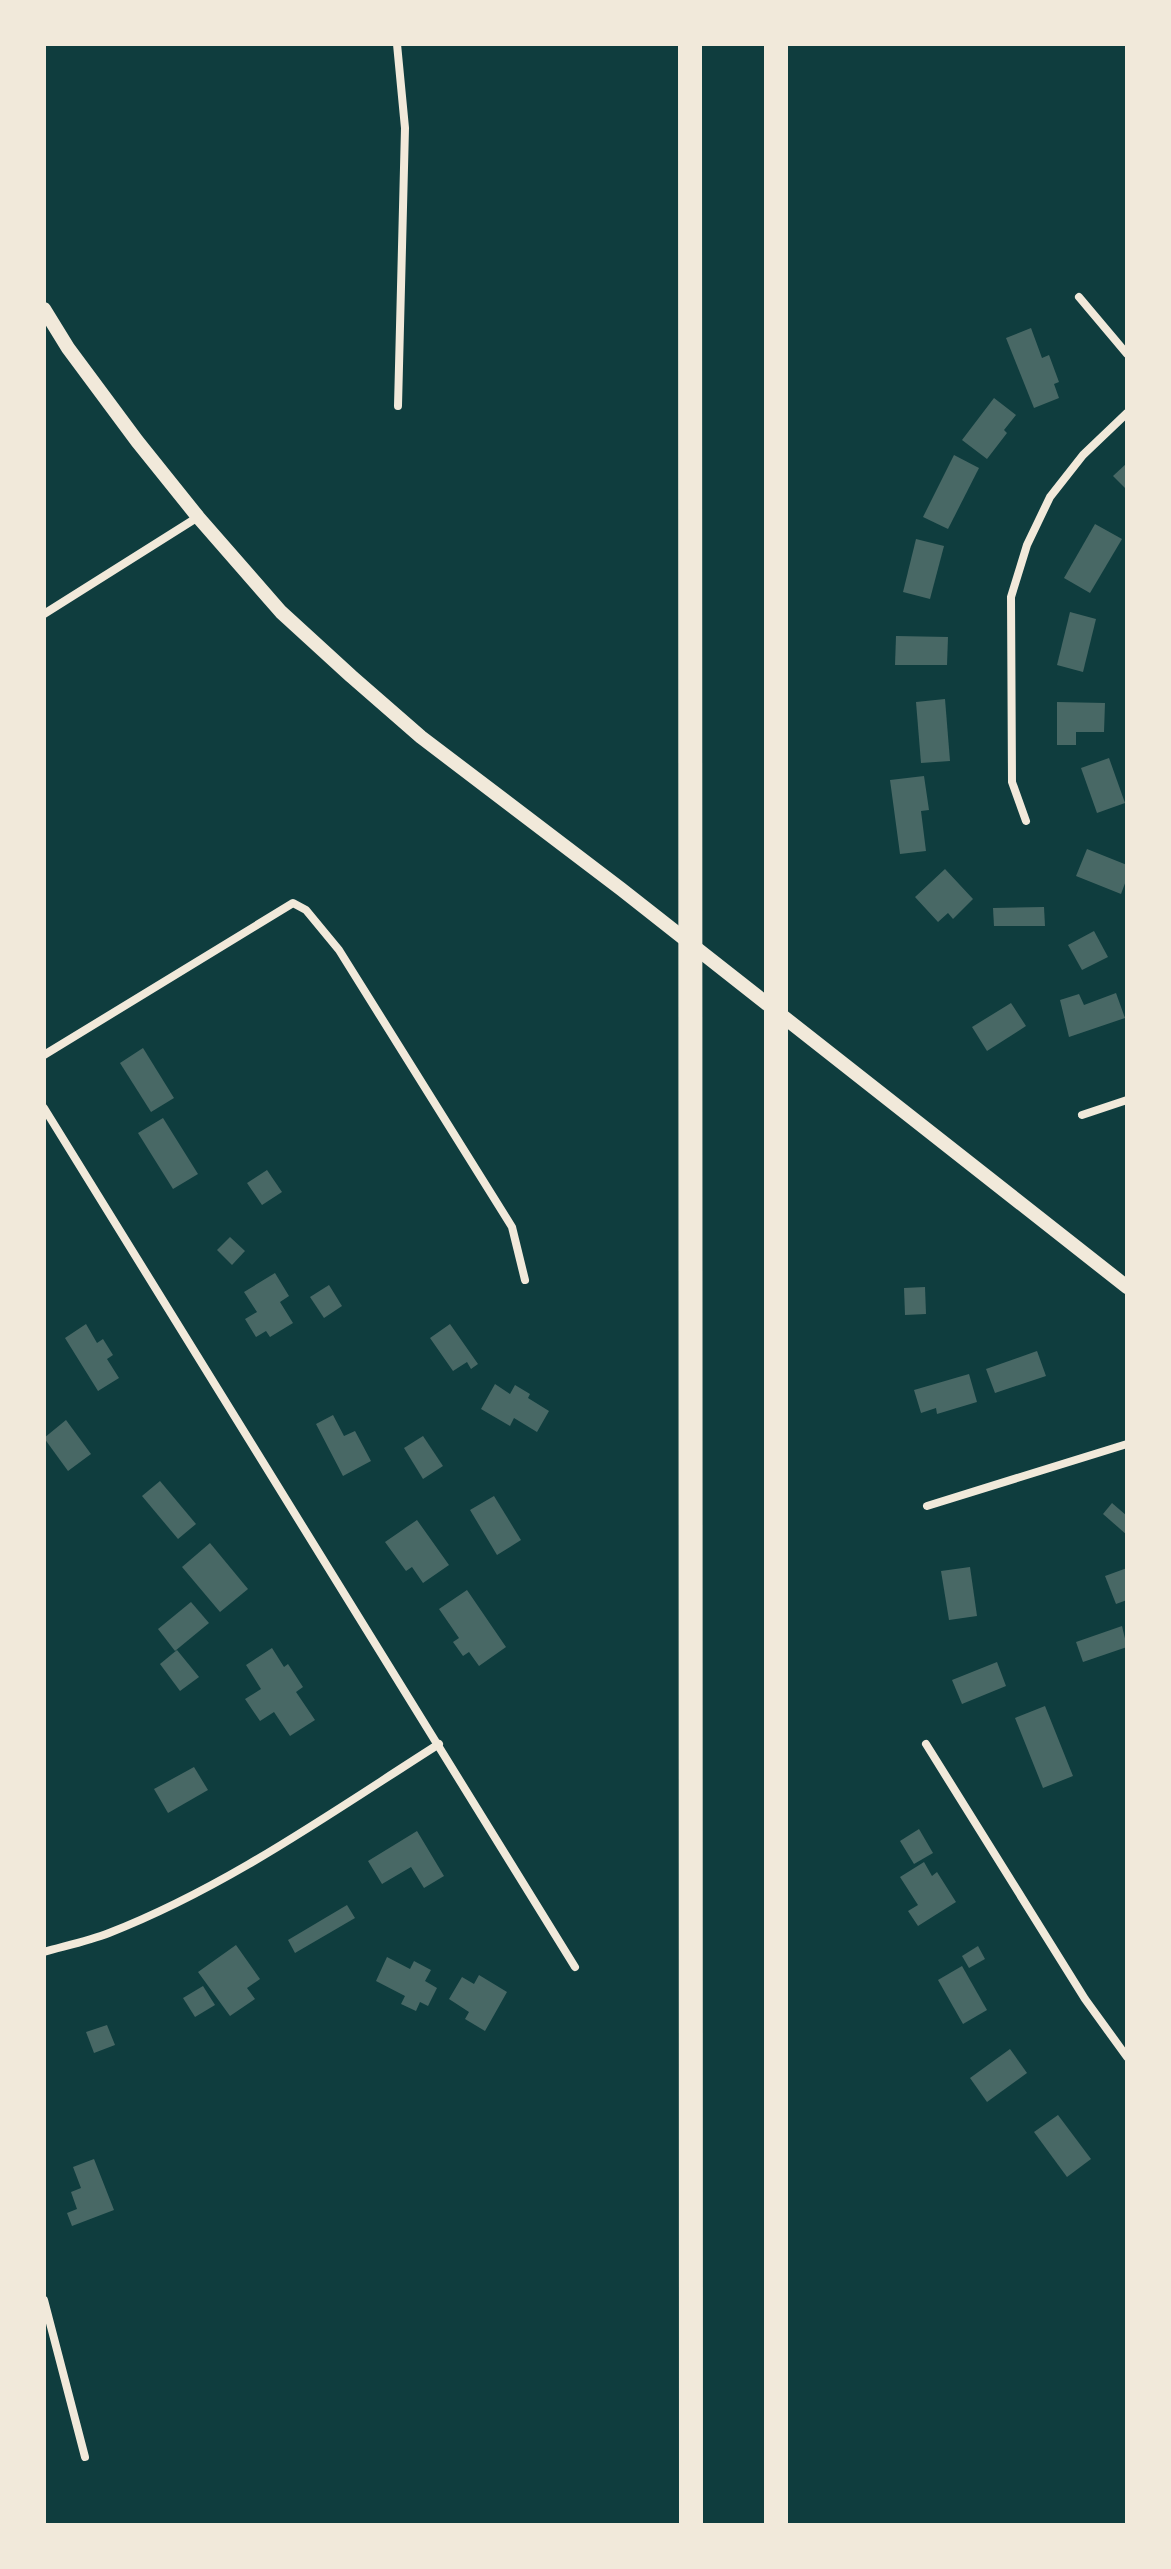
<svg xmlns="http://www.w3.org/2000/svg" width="1171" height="2569" font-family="Quicksand,sans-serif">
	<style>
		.building { fill: #486865 }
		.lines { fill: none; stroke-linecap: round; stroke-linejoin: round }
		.minor { stroke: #f1e9da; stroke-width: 8 }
		.tertiary { stroke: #f1e9da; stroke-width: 14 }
		.motorway { stroke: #f1e9da; stroke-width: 24 }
	</style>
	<rect width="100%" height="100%" fill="#0f3d3e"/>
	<g class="building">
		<polygon points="1031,328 1042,358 1049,355 1059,382 1054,384 1059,398 1034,408 1006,338"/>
		<polygon points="994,398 1016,415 1004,430 1007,433 987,459 962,440"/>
		<polygon points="954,455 979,468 948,529 923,517"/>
		<polygon points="1127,463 1127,490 1113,476"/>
		<polygon points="1095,524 1122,539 1090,593 1064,578"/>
		<polygon points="916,539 944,546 930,599 903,592"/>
		<polygon points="1070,612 1096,619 1083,672 1057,665"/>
		<polygon points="896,636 948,637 947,665 895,665"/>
		<polygon points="945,699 950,761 921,763 916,702"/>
		<polygon points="1057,702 1105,703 1104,732 1076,732 1076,745 1057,745"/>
		<polygon points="1109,758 1125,803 1097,813 1081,768"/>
		<polygon points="924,776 929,810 921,811 926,851 900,854 890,780"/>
		<polygon points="1087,849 1127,865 1127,878 1121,894 1076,876"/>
		<polygon points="945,869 973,899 953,919 948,913 938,922 915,897"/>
		<polygon points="1044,907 1045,926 994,926 993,908"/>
		<polygon points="1094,931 1108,957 1082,970 1068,945"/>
		<polygon points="1116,993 1125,1018 1069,1037 1060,1000 1079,994 1084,1005"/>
		<polygon points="1011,1003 1026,1026 987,1051 972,1027"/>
		<polygon points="143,1048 174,1098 151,1112 120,1063"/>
		<polygon points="163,1118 198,1174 173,1189 138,1133"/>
		<polygon points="267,1170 282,1192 262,1205 247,1183"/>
		<polygon points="230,1237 245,1251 232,1265 217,1250"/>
		<polygon points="275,1273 289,1296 280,1302 293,1323 270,1337 266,1331 256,1337 245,1319 257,1312 244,1292"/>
		<polygon points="329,1285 342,1306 324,1318 310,1297"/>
		<polygon points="925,1287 926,1314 905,1315 904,1288"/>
		<polygon points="86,1324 97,1343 103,1339 113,1355 107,1359 119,1378 98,1391 65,1338"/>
		<polygon points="450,1324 478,1364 471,1369 467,1362 453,1371 430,1338"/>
		<polygon points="1037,1351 1046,1376 995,1393 986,1369"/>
		<polygon points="969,1374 977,1402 937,1414 936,1408 921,1413 914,1390"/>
		<polygon points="495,1384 510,1394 515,1385 530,1394 528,1398 549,1411 537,1432 514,1418 510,1426 481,1409"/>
		<polygon points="333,1415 344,1436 355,1431 371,1461 343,1476 316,1424"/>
		<polygon points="66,1420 91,1454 68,1471 44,1438"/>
		<polygon points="423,1436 443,1466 423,1479 404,1448"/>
		<polygon points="160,1481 196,1524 178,1539 142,1496"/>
		<polygon points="494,1496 521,1540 497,1555 470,1510"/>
		<polygon points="1112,1503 1127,1516 1127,1535 1103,1514"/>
		<polygon points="417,1520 449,1565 423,1583 412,1567 406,1571 385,1542"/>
		<polygon points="210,1543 248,1589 220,1612 182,1567"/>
		<polygon points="970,1567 977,1616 949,1620 941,1571"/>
		<polygon points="1127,1568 1127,1600 1116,1604 1105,1576"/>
		<polygon points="467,1590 506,1647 479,1666 469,1652 463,1656 453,1642 459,1638 439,1609"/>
		<polygon points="191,1602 209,1623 175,1651 158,1629"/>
		<polygon points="1122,1626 1127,1647 1083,1662 1076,1642"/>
		<polygon points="272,1648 284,1667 288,1664 303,1687 296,1692 315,1720 290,1736 274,1712 260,1721 245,1699 261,1689 246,1665"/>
		<polygon points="177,1650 199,1677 180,1691 160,1664"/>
		<polygon points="997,1662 1006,1686 962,1704 952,1680"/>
		<polygon points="1045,1706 1073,1776 1043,1788 1015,1718"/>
		<polygon points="194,1767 208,1790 168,1813 154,1789"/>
		<polygon points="919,1829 933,1853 914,1864 900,1841"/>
		<polygon points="417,1831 444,1876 424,1888 411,1867 382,1884 368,1861"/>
		<polygon points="924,1862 932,1876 937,1872 956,1902 918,1926 908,1911 918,1905 900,1877"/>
		<polygon points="347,1905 355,1918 295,1953 288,1940"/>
		<polygon points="236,1945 260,1979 247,1988 255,1999 230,2016 198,1972"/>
		<polygon points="978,1946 985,1959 969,1968 962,1956"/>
		<polygon points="387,1957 410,1969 414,1961 431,1970 425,1981 437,1988 428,2006 420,2002 416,2011 401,2004 405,1996 376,1981"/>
		<polygon points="962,1966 987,2010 963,2024 938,1980"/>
		<polygon points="479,1975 507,1992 485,2031 465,2019 469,2012 449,1999 462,1977 474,1984"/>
		<polygon points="203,1986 215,2005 195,2017 183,1998"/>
		<polygon points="107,2025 115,2045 94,2053 86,2032"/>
		<polygon points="1010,2049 1027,2073 987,2102 970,2078"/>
		<polygon points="1058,2115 1091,2159 1067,2177 1034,2132"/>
		<polygon points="94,2159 114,2210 72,2226 67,2213 77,2209 71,2192 81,2188 73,2167"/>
	</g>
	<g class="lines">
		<g class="minor">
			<polyline points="397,44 405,128 398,406"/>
			<polyline points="1079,297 1127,354"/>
			<polyline points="44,614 198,517"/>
			<polyline points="1026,821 1012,782 1011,597 1027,545 1050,497 1083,455 1127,413"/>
			<polyline points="44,1055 293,903 306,910 339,950 512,1227 525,1280"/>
			<polyline points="44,1108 575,1967"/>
			<polyline points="1082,1115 1127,1100"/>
			<polyline points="927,1506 1127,1444"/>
			<polyline points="926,1744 1085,1999 1127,2057"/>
			<path d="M 44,1952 C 65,1946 88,1941 109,1933 C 227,1887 332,1812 439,1744"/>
			<polyline points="44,2300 85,2457"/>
		</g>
		<polyline class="tertiary" points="44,309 68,348 137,441 198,517 281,612 351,676 421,737 621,889 1127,1287"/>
		<g class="motorway">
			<polyline points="690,44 691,2525"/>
			<polyline points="776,2525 776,44"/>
		</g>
	</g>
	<rect width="1171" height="2569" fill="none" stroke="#f1e9da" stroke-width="92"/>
</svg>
